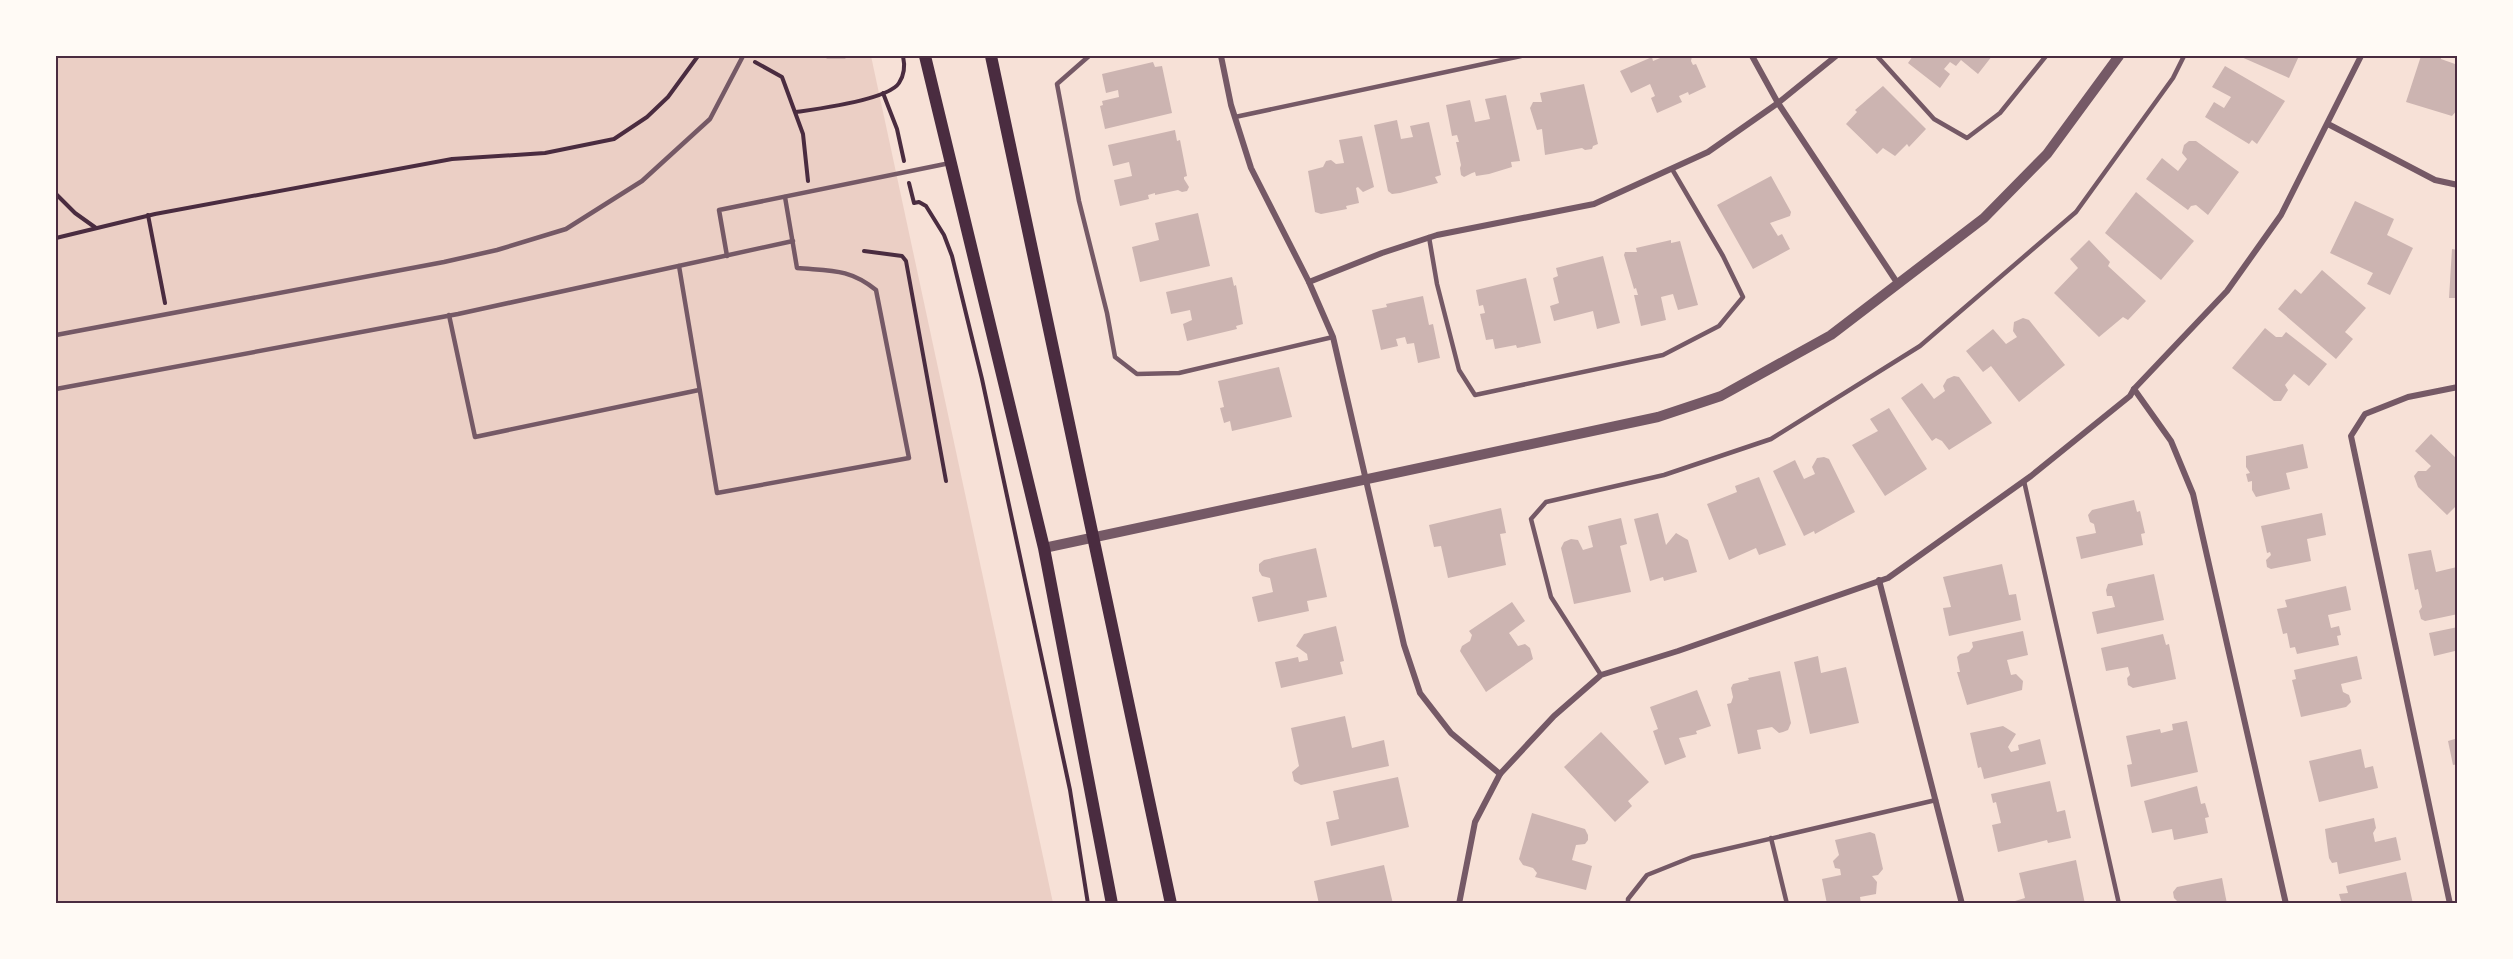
<svg xmlns="http://www.w3.org/2000/svg" width="2513" height="959" font-family="Lato,sans-serif">
	<style>
		.green { fill: #ebcfc5 }
		.building { fill: #ccb4b1 }
		.lines { fill: none; stroke-linecap: round; stroke-linejoin: round }
		.path { stroke: #4a2c40; stroke-width: 4 }
		.service { stroke: #755966; stroke-width: 4.5 }
		.minor { stroke: #755966; stroke-width: 6 }
		.tertiary { stroke: #755966; stroke-width: 10 }
		.secondary { stroke: #4a2c40; stroke-width: 12 }
		.neatline { fill: none; stroke: #4a2c40; stroke-width: 2 }
	</style>
	<rect width="100%" height="100%" fill="#f7e1d7"/>
	<polygon class="green" points="56,56 871,56 1053,903 56,903"/>
	<g class="building">
		<polygon points="1665,56 1692,56 1691,61 1693,65 1696,64 1706,87 1689,95 1688,92 1679,96 1682,102 1657,113 1651,98 1655,96 1650,84 1631,93 1620,71 1652,57 1653,61"/>
		<polygon points="1913,56 1992,56 1978,74 1961,60 1956,66 1950,62 1944,69 1950,74 1940,88 1908,63"/>
		<polygon points="2239,56 2299,56 2289,78"/>
		<polygon points="2421,56 2441,56 2441,59 2455,64 2458,57 2458,109 2452,116 2406,102"/>
		<polygon points="1153,62 1155,67 1162,66 1172,113 1105,129 1100,106 1103,105 1102,101 1119,97 1118,90 1106,93 1102,74"/>
		<polygon points="2225,66 2285,101 2257,144 2252,140 2249,144 2205,117 2214,102 2224,108 2231,97 2212,87"/>
		<polygon points="1584,84 1598,144 1593,146 1592,149 1585,150 1582,148 1545,155 1542,129 1537,130 1530,108 1533,102 1542,102 1540,93"/>
		<polygon points="1883,86 1926,129 1909,147 1907,144 1895,156 1883,148 1877,154 1846,124 1857,112 1855,110"/>
		<polygon points="1506,95 1520,161 1511,162 1512,167 1489,174 1476,176 1475,172 1472,173 1464,177 1461,175 1460,168 1461,165 1456,142 1459,142 1457,135 1452,136 1446,105 1470,100 1475,122 1490,119 1485,99"/>
		<polygon points="1397,120 1401,139 1413,137 1410,126 1429,122 1441,175 1435,177 1438,183 1400,193 1392,194 1388,191 1374,125"/>
		<polygon points="1175,130 1177,141 1180,140 1187,176 1184,177 1184,179 1189,187 1187,191 1182,192 1178,190 1155,195 1155,193 1148,195 1149,199 1120,206 1114,180 1132,176 1129,162 1113,166 1108,145"/>
		<polygon points="1362,136 1374,187 1363,192 1358,187 1356,188 1359,203 1346,206 1347,209 1321,214 1315,212 1308,171 1323,167 1326,161 1331,160 1336,164 1344,163 1339,140"/>
		<polygon points="2189,141 2196,141 2239,172 2208,215 2196,205 2191,206 2188,210 2146,179 2162,158 2178,171 2187,159 2182,153 2184,145"/>
		<polygon points="1771,176 1791,212 1790,216 1770,223 1778,236 1782,234 1790,249 1753,269 1717,205"/>
		<polygon points="2136,192 2194,241 2161,280 2105,233"/>
		<polygon points="2355,201 2394,219 2387,235 2413,248 2390,295 2367,284 2373,273 2330,253"/>
		<polygon points="1198,213 1210,266 1140,282 1132,247 1159,240 1155,223"/>
		<polygon points="1671,240 1671,243 1680,241 1698,305 1678,310 1673,294 1661,297 1666,320 1641,326 1634,295 1638,295 1636,288 1634,289 1624,255 1625,252 1637,252 1636,248"/>
		<polygon points="2089,240 2110,262 2108,266 2146,301 2128,320 2123,317 2099,337 2054,293 2078,268 2070,259"/>
		<polygon points="2452,249 2458,250 2458,298 2449,298"/>
		<polygon points="1603,256 1620,323 1597,329 1593,311 1554,321 1550,306 1559,303 1553,278 1558,276 1556,268"/>
		<polygon points="2322,270 2366,308 2345,332 2353,339 2336,359 2278,309 2295,289 2301,294"/>
		<polygon points="1232,277 1234,286 1236,285 1243,324 1236,326 1237,329 1187,341 1183,324 1192,320 1190,310 1171,314 1166,292"/>
		<polygon points="1526,278 1541,343 1517,348 1516,345 1495,349 1493,339 1486,340 1480,314 1485,313 1483,305 1479,306 1476,290"/>
		<polygon points="1423,296 1429,325 1433,324 1440,358 1418,363 1414,343 1407,344 1405,337 1396,339 1398,346 1381,350 1372,310 1387,307 1386,304"/>
		<polygon points="2023,318 2029,320 2065,365 2019,402 1991,366 1983,372 1966,351 1993,329 2006,344 2017,337 2013,331 2014,322"/>
		<polygon points="2265,328 2276,337 2282,337 2286,332 2327,364 2309,386 2294,374 2285,385 2288,390 2281,401 2274,401 2232,368"/>
		<polygon points="1279,367 1292,417 1232,431 1230,421 1224,423 1220,408 1224,407 1218,381"/>
		<polygon points="1954,376 1959,377 1992,423 1949,450 1942,441 1936,438 1932,441 1901,398 1922,383 1934,399 1945,391 1943,386 1947,379"/>
		<polygon points="1889,408 1927,469 1885,496 1852,445 1878,431 1870,419"/>
		<polygon points="2431,434 2458,460 2458,504 2447,515 2418,487 2414,476 2418,471 2426,471 2431,466 2415,451"/>
		<polygon points="2303,444 2308,468 2286,473 2290,489 2256,497 2252,490 2252,481 2248,482 2246,474 2250,473 2246,467 2246,456"/>
		<polygon points="1824,457 1829,459 1855,512 1815,534 1814,531 1804,536 1773,471 1795,460 1804,479 1815,474 1812,467 1817,458"/>
		<polygon points="1759,477 1786,545 1759,555 1756,548 1729,560 1707,504 1737,492 1735,486"/>
		<polygon points="2134,500 2137,512 2140,511 2145,533 2141,534 2143,545 2081,559 2076,537 2096,533 2094,524 2090,522 2088,515 2092,510"/>
		<polygon points="1501,508 1506,533 1500,534 1506,565 1448,578 1441,546 1434,547 1429,525"/>
		<polygon points="1658,513 1666,545 1676,533 1688,540 1697,572 1664,581 1663,577 1650,581 1634,519"/>
		<polygon points="2322,513 2326,535 2307,539 2311,561 2271,569 2267,567 2266,560 2271,555 2270,552 2267,553 2261,526"/>
		<polygon points="1621,518 1627,544 1620,546 1631,592 1574,604 1561,548 1564,542 1571,539 1578,540 1583,550 1593,547 1588,526"/>
		<polygon points="1316,548 1327,597 1307,601 1309,611 1258,622 1252,597 1273,592 1270,578 1262,576 1259,571 1259,564 1264,560"/>
		<polygon points="2431,550 2436,572 2457,567 2458,614 2425,621 2421,619 2419,611 2422,607 2418,589 2415,590 2408,554"/>
		<polygon points="2002,564 2009,595 2016,594 2021,620 1949,636 1943,608 1951,607 1943,577"/>
		<polygon points="2154,574 2164,620 2097,634 2092,612 2115,607 2112,596 2107,596 2106,590 2108,584"/>
		<polygon points="2346,586 2351,610 2328,615 2331,628 2339,626 2341,635 2337,636 2339,645 2297,654 2295,647 2290,648 2287,633 2283,634 2277,609 2287,607 2285,600"/>
		<polygon points="1512,602 1525,621 1509,633 1518,646 1525,644 1530,648 1533,659 1486,692 1460,651 1462,646 1470,641 1472,635 1469,631"/>
		<polygon points="1336,626 1344,661 1340,662 1343,674 1281,688 1275,662 1298,657 1299,662 1308,660 1307,654 1296,646 1304,634"/>
		<polygon points="2458,627 2458,657 2455,651 2434,656 2429,633"/>
		<polygon points="2023,631 2028,655 2007,660 2011,675 2016,674 2023,681 2022,690 1967,705 1957,672 1960,672 1957,657 1960,654 1969,652 1973,647 1972,642"/>
		<polygon points="2163,634 2166,645 2169,644 2176,679 2133,688 2128,685 2127,678 2130,675 2128,667 2106,671 2101,648"/>
		<polygon points="1818,656 1821,673 1846,667 1859,723 1810,734 1794,662"/>
		<polygon points="2357,656 2362,679 2341,684 2343,692 2349,695 2351,702 2346,707 2301,717 2292,680 2296,679 2294,670"/>
		<polygon points="1780,671 1791,723 1788,730 1783,732 1779,733 1772,727 1757,730 1761,749 1738,754 1727,704 1731,703 1733,697 1731,688 1733,684 1749,680 1748,678"/>
		<polygon points="1697,690 1711,726 1696,731 1697,734 1679,738 1686,757 1665,765 1653,731 1658,729 1650,707"/>
		<polygon points="1345,716 1352,748 1384,740 1389,766 1301,785 1294,781 1292,772 1299,766 1291,728"/>
		<polygon points="2187,721 2198,772 2131,787 2127,765 2132,764 2126,736 2160,729 2161,733 2173,730 2172,724"/>
		<polygon points="2003,726 2016,734 2008,747 2011,752 2019,750 2018,745 2040,739 2046,764 1984,779 1981,767 1978,768 1970,733"/>
		<polygon points="1601,732 1649,782 1628,801 1632,806 1615,822 1564,767"/>
		<polygon points="2458,738 2458,764 2453,765 2448,741"/>
		<polygon points="2361,749 2365,768 2373,766 2378,788 2319,802 2309,761"/>
		<polygon points="1398,777 1409,827 1331,846 1326,822 1339,819 1333,791"/>
		<polygon points="2050,781 2057,812 2065,810 2071,838 2048,843 2047,840 1998,852 1992,825 2001,823 1996,802 1993,803 1991,794"/>
		<polygon points="2197,786 2201,804 2205,803 2209,817 2205,818 2208,833 2174,840 2172,829 2152,833 2144,801"/>
		<polygon points="1532,813 1585,829 1588,835 1588,840 1585,844 1576,845 1572,860 1592,866 1586,890 1535,877 1537,873 1533,868 1523,865 1519,859"/>
		<polygon points="2374,818 2376,828 2373,833 2375,842 2396,837 2401,860 2339,874 2337,862 2332,863 2329,858 2325,829"/>
		<polygon points="1870,832 1875,834 1883,869 1878,875 1872,876 1877,882 1876,894 1860,897 1861,904 1827,904 1822,879 1841,875 1840,869 1835,868 1833,861 1839,855 1835,840"/>
		<polygon points="2076,860 2085,904 2005,904 2025,898 2019,873"/>
		<polygon points="1384,865 1393,904 1319,904 1314,881"/>
		<polygon points="2406,872 2413,904 2342,904 2339,894 2348,893 2346,886"/>
		<polygon points="2222,878 2227,904 2180,904 2174,898 2173,892 2177,887"/>
	</g>
	<g class="lines">
		<g class="path">
			<polyline points="755,62 782,77 803,134 808,181"/>
			<polyline points="883,93 897,129 904,161"/>
			<path d="M 796,112 C 817,109 888,100 899,83 C 905,74 905,65 903,56"/>
			<polyline points="909,183 914,203 919,202 926,206 944,235 952,256 982,379 1070,790 1088,904"/>
			<polyline points="56,194 75,213 96,228"/>
			<polyline points="148,215 165,303"/>
			<polyline points="56,238 155,214 452,159 545,153 614,139 647,117 668,97 698,56"/>
			<polyline points="864,251 902,256 906,261 946,481"/>
		</g>
		<g class="service">
			<polyline points="827,56 845,56"/>
			<polyline points="1089,56 1057,84 1079,201 1107,313 1115,357 1137,374 1179,373 1333,337"/>
			<polyline points="1877,56 1934,119 1967,138 2000,113 2046,56"/>
			<polyline points="1235,117 1521,56"/>
			<polyline points="1429,237 1437,284 1459,370 1475,395 1663,355 1719,326 1743,297 1723,256 1672,169"/>
			<polyline points="727,256 719,210 950,163"/>
			<path d="M 679,266 L 717,493 L 909,458 L 876,290 C 849,268 830,271 797,268 L 785,197"/>
			<polyline points="449,315 475,437 699,390"/>
			<polyline points="56,335 444,262 497,250 566,229 642,181 710,119 743,56"/>
			<polyline points="56,389 458,314 793,241"/>
			<polyline points="2024,481 2119,904"/>
			<polyline points="1601,675 1551,597 1531,519 1546,502 1664,475 1771,439 1920,346 2076,212 2173,78 2184,56"/>
			<polyline points="1771,838 1787,904"/>
			<polyline points="1628,904 1628,899 1647,875 1692,857 1936,800"/>
		</g>
		<g class="minor">
			<polyline points="1221,56 1231,105 1251,168 1309,282 1333,337 1404,645 1420,693 1451,733 1500,774"/>
			<polyline points="1752,56 1778,103 1898,284"/>
			<polyline points="2328,124 2435,180 2458,185"/>
			<polyline points="1309,282 1382,253 1437,235 1594,204 1708,152 1778,103 1836,56"/>
			<polyline points="2134,389 2171,441 2193,494 2286,904"/>
			<polyline points="1879,580 1962,904"/>
			<polyline points="1459,904 1475,822 1500,774 1554,716 1601,675 1678,651 1888,578 2031,476 2130,396 2134,389 2227,291 2281,215 2361,56"/>
			<polyline points="2450,904 2351,436 2365,414 2408,397 2458,387"/>
		</g>
		<polyline class="tertiary" points="1044,548 1658,417 1721,396 1831,335 1984,218 2047,154 2119,56"/>
		<g class="secondary">
			<polyline points="925,56 1044,548 1112,904"/>
			<polyline points="991,56 1171,904"/>
		</g>
	</g>
	<rect width="2513" height="959" fill="none" stroke="#fffaf5" stroke-width="114"/>
	<rect x="57" y="57" width="2399" height="845" class="neatline"/>
</svg>
